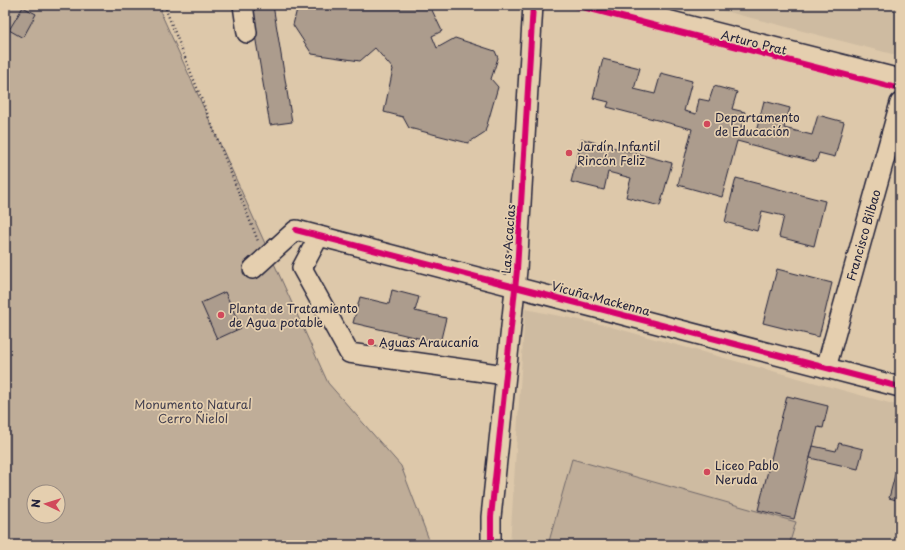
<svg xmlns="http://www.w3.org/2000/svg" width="905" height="550" font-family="'Playpen Sans',sans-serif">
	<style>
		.built { fill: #cebba1 }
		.green { fill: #bfad98; stroke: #70686a; fill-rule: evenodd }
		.building { fill: #ac9c8d; stroke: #22223b }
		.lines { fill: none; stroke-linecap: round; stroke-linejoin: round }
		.minor-casing { stroke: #22223b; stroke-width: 22 }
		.path { stroke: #22223b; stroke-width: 2.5; stroke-dasharray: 1 3; stroke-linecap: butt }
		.minor { stroke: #e5cfaf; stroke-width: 19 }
		.cycleway-casing { stroke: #e5cfaf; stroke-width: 8 }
		.cycleway { stroke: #d6006c; stroke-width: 6 }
		.poi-dot { fill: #d1495b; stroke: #e5cfaf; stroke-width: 1.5 }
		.labels { text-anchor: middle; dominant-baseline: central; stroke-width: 3.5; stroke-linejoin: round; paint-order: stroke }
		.street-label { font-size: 12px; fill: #22223b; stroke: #e5cfaf }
		.poi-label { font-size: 12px; fill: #22223b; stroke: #e5cfaf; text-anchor: start }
		.park-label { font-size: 12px; fill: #413e4e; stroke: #e5cfaf }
	</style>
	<rect width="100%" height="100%" fill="#ddc8aa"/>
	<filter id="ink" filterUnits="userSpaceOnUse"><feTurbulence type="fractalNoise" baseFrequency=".025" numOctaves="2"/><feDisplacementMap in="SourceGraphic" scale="8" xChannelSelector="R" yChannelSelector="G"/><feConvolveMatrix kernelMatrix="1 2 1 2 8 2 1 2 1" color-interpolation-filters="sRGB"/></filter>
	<g filter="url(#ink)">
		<g class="built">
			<polygon points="701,5 900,5 900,56"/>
			<polygon points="525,309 604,325 900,406 900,545 510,545"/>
		</g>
		<g class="green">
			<path d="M 5,5 L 162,5 L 161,13 L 328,383 L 401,466 L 431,545 L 5,545 ZM 34,492 L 58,492 L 58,516 L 34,516 Z"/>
			<polygon points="572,459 796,522 789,545 548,545"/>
		</g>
		<g class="building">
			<polygon points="250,5 273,5 292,122 270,125"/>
			<polygon points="298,5 430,6 442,31 432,36 437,48 455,38 495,51 498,58 491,79 498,87 485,132 468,143 409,128 403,117 384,112 393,69 375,48 360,61 312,54 293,25"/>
			<polygon points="23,7 36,14 23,38 9,30"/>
			<polygon points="603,59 640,68 634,89 655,94 661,73 692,81 684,111 696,114 699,99 709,101 714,86 737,92 732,109 745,112 741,128 756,132 764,101 790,108 784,128 812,135 818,115 844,122 835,157 819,153 816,162 737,141 722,197 678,185 692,129 607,107 609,102 593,98"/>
			<polygon points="582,139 672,163 660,206 626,197 631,178 608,172 604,190 571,182"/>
			<polygon points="736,178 825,201 814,246 779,237 784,216 762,211 757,231 725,222"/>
			<polygon points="777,269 832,283 819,337 763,323"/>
			<polygon points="392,290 419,297 415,311 446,318 440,343 353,323 360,297 389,304"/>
			<polygon points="225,292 241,328 217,339 201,303"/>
			<polygon points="787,396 828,406 823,428 818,427 794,519 758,510"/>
			<polygon points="839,443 863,449 858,469 810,458 813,446 836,451"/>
			<polygon points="900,456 900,501 889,498"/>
		</g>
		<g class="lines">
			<g class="minor-casing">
				<g id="minor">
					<polyline points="243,5 247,33"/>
					<polyline points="608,5 900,79"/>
					<polyline points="319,236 302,268 349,353 505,375"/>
					<polyline points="253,269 296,230 900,387"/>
					<polyline points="826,368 900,103"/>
					<polyline points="491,545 491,517 517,270 533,5"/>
				</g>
			</g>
			<polyline class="path" points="167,5 166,10 258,241"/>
			<use href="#minor" class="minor"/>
			<g class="cycleway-casing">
				<g id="cycleway">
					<polyline points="575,5 900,89"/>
					<polyline points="296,230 900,387"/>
					<polyline points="491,545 491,517 517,270 533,5"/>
				</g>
			</g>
			<use href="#cycleway" class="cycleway"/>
		</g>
	</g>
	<g class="poi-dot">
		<circle cx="707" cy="124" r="4"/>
		<circle cx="569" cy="153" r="4"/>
		<circle cx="221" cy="315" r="4"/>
		<circle cx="371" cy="342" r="4"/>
		<circle cx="707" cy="472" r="4"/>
	</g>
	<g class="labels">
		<g class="street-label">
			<text transform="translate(754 42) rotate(14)">Arturo Prat</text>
			<text transform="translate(863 235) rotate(-74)">Francisco Bilbao</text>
			<text transform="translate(508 239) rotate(-86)">Las Acacias</text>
			<text transform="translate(601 298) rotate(15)">Vicuña Mackenna</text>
		</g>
		<g class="poi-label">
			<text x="715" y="117">Departamento<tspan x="715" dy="14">de Educación</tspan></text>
			<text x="577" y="146">Jardín Infantil<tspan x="577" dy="14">Rincón Feliz</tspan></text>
			<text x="229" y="308">Planta de Tratamiento<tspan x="229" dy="14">de Agua potable</tspan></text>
			<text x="379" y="342">Aguas Araucanía</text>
			<text x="715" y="465">Liceo Pablo<tspan x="715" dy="14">Neruda</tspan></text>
		</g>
		<g class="park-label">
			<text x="193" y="404">Monumento Natural<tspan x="193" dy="14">Cerro Ñielol</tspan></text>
		</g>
	</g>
	<rect width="905" height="550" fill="none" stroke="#e5cfaf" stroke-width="20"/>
	<rect x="10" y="10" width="885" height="530" fill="none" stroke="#22223b" stroke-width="1.5" filter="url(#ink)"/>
	<g transform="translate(46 504) rotate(274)"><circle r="19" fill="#e5cfaf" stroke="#978a81"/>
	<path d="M0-3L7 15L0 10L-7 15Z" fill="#d1495b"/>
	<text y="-6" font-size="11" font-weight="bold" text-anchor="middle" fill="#22223b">N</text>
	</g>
</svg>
